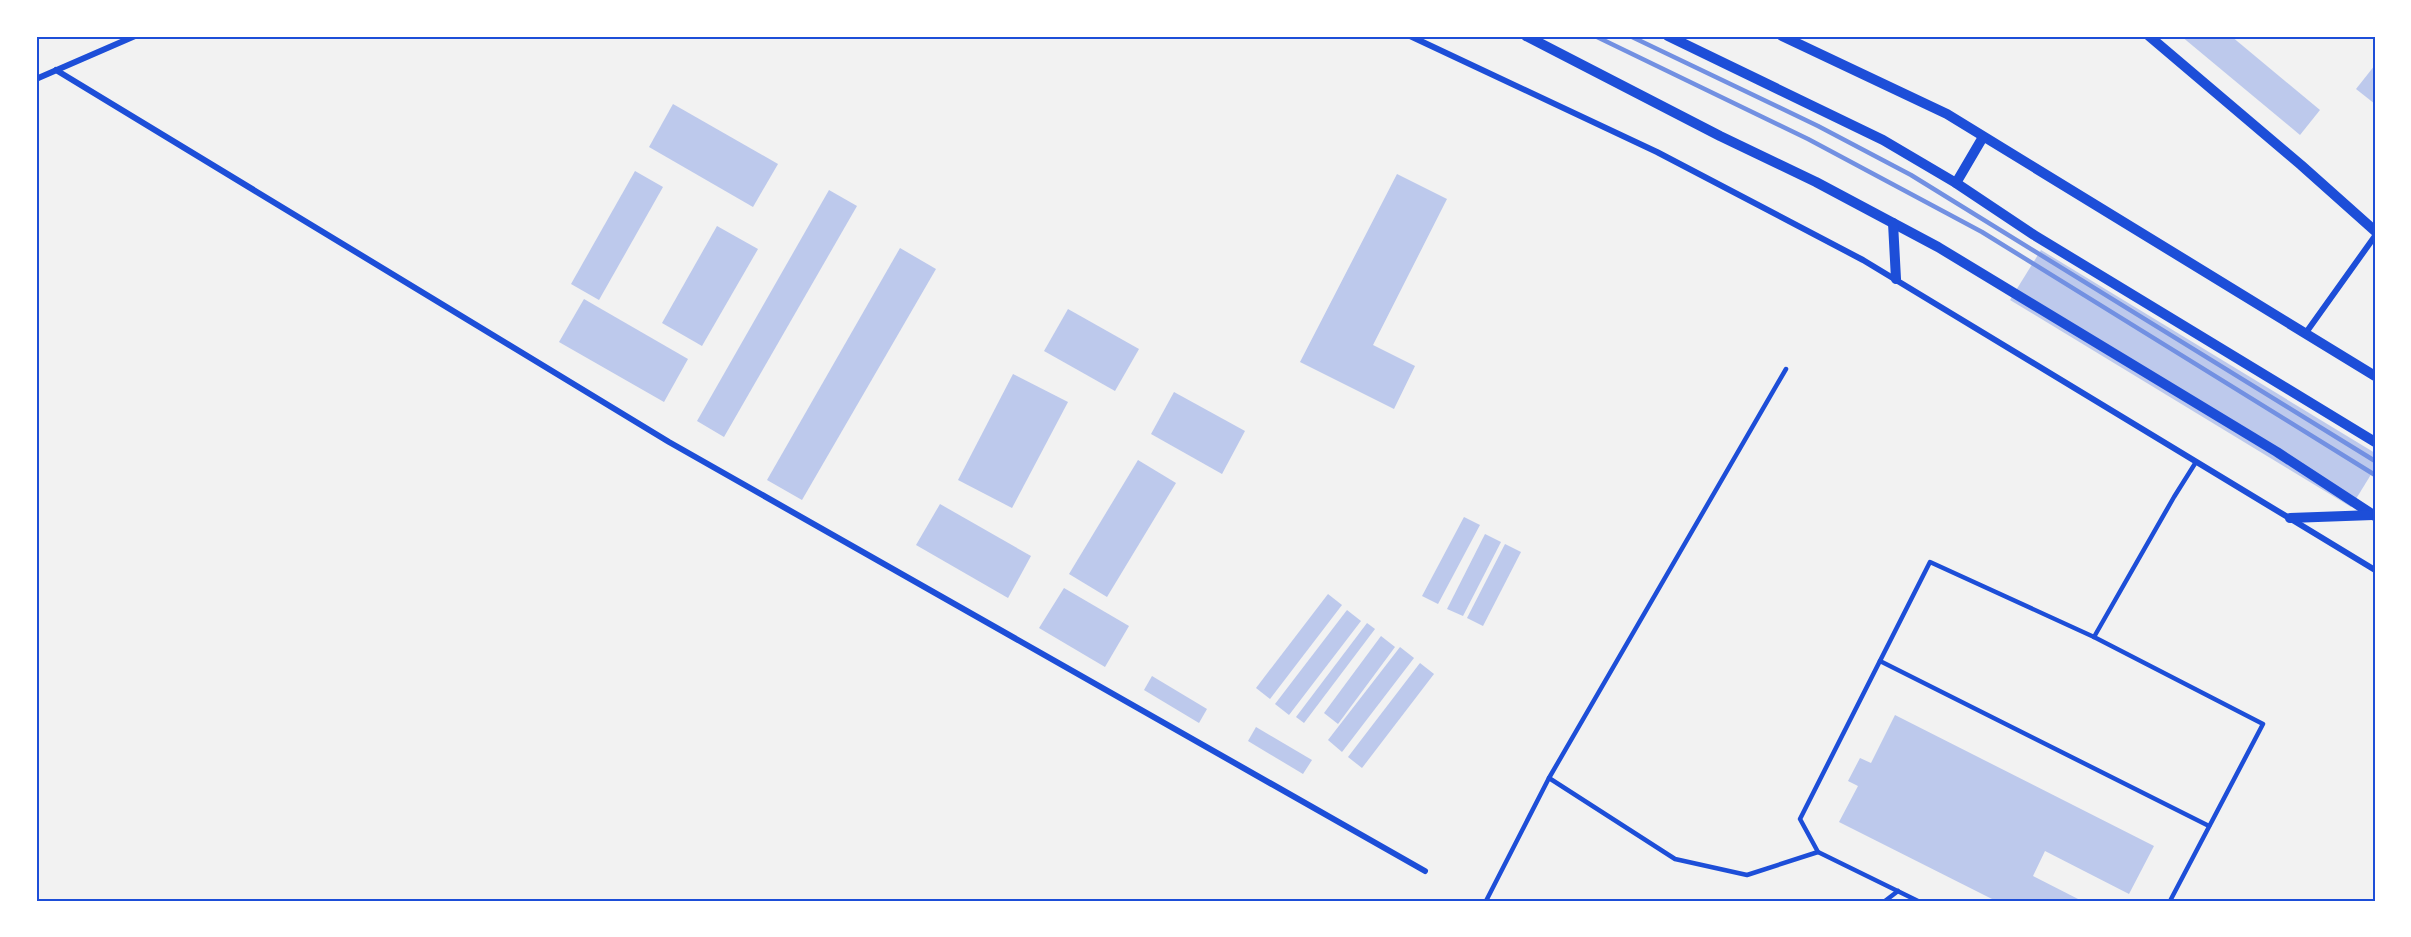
<svg xmlns="http://www.w3.org/2000/svg" width="2411" height="937" font-family="'Fira Sans',sans-serif">
	<style>
		.building { fill: #bdc9ec }
		.lines { fill: none; stroke-linecap: round; stroke-linejoin: round }
		.service { stroke: #1d4ed8; stroke-width: 4.5 }
		.minor { stroke: #1d4ed8; stroke-width: 6 }
		.tertiary { stroke: #1d4ed8; stroke-width: 10 }
		.rail { stroke: #7290e2; stroke-width: 4.5 }
		.neatline { fill: none; stroke: #1d4ed8; stroke-width: 2 }
	</style>
	<rect width="100%" height="100%" fill="#f2f2f2"/>
	<g class="building">
		<polygon points="2181,36 2231,36 2320,110 2300,135"/>
		<polygon points="2375,65 2375,104 2356,89"/>
		<polygon points="673,104 778,164 753,207 649,147"/>
		<polygon points="635,171 663,187 599,300 571,284"/>
		<polygon points="1397,174 1447,199 1373,345 1415,366 1394,409 1300,362"/>
		<polygon points="829,190 857,206 724,437 697,421"/>
		<polygon points="717,226 758,249 702,346 662,323"/>
		<polygon points="900,248 936,269 802,500 767,480"/>
		<polygon points="2041,250 2375,453 2375,468 2351,507 2010,300"/>
		<polygon points="584,299 688,359 664,402 559,342"/>
		<polygon points="1068,309 1139,349 1115,391 1044,351"/>
		<polygon points="1013,374 1068,402 1012,508 958,480"/>
		<polygon points="1174,392 1245,431 1222,474 1151,434"/>
		<polygon points="1138,460 1176,483 1107,597 1069,574"/>
		<polygon points="940,504 1031,556 1008,598 916,545"/>
		<polygon points="1464,517 1480,525 1438,604 1422,596"/>
		<polygon points="1485,534 1501,542 1463,616 1447,609"/>
		<polygon points="1505,544 1521,552 1483,626 1467,618"/>
		<polygon points="1064,588 1129,626 1105,667 1039,628"/>
		<polygon points="1328,594 1342,605 1270,699 1256,688"/>
		<polygon points="1347,610 1361,621 1289,715 1275,704"/>
		<polygon points="1367,623 1375,629 1304,723 1296,717"/>
		<polygon points="1381,636 1395,647 1338,724 1324,713"/>
		<polygon points="1400,647 1414,658 1342,752 1328,740"/>
		<polygon points="1420,663 1434,674 1362,768 1348,757"/>
		<polygon points="1152,676 1207,709 1199,723 1144,690"/>
		<polygon points="1895,715 2154,846 2129,894 2045,851 2033,876 2082,901 1996,901 1839,822 1858,786 1848,781 1860,758 1871,763"/>
		<polygon points="1256,727 1312,760 1303,774 1248,741"/>
	</g>
	<g class="lines">
		<g class="service">
			<polyline points="2094,637 2174,497 2196,462"/>
			<polyline points="1880,661 2209,826"/>
			<polyline points="1549,778 1675,859 1747,875 1818,852"/>
			<polyline points="1486,901 1549,778 1786,369"/>
			<polyline points="1885,901 1898,891"/>
			<polyline points="1918,901 1818,852 1800,819 1930,562 2094,637 2263,724 2170,901"/>
		</g>
		<g class="minor">
			<polyline points="1410,36 1657,152 1863,260 2375,570"/>
			<polyline points="56,70 669,442 1425,871"/>
			<polyline points="36,79 135,36"/>
			<polyline points="2305,334 2375,236"/>
		</g>
		<g class="tertiary">
			<polyline points="1526,36 1720,136 1816,182 1938,247 2277,452 2375,516"/>
			<polyline points="1668,36 1883,140 1956,183 2034,235 2375,442"/>
			<polyline points="1782,36 1947,114 2375,376"/>
			<polyline points="2149,36 2301,165 2375,231"/>
			<polyline points="1956,183 1983,137"/>
			<polyline points="1893,223 1896,279"/>
			<polyline points="2290,518 2373,515"/>
		</g>
		<g class="rail">
			<polyline points="1595,36 1808,139 1982,232 2375,475"/>
			<polyline points="1630,36 1818,126 1911,175 2375,461"/>
		</g>
	</g>
	<rect width="2411" height="937" fill="none" stroke="#ffffff" stroke-width="75"/>
	<rect x="38" y="38" width="2336" height="862" class="neatline"/>
</svg>
